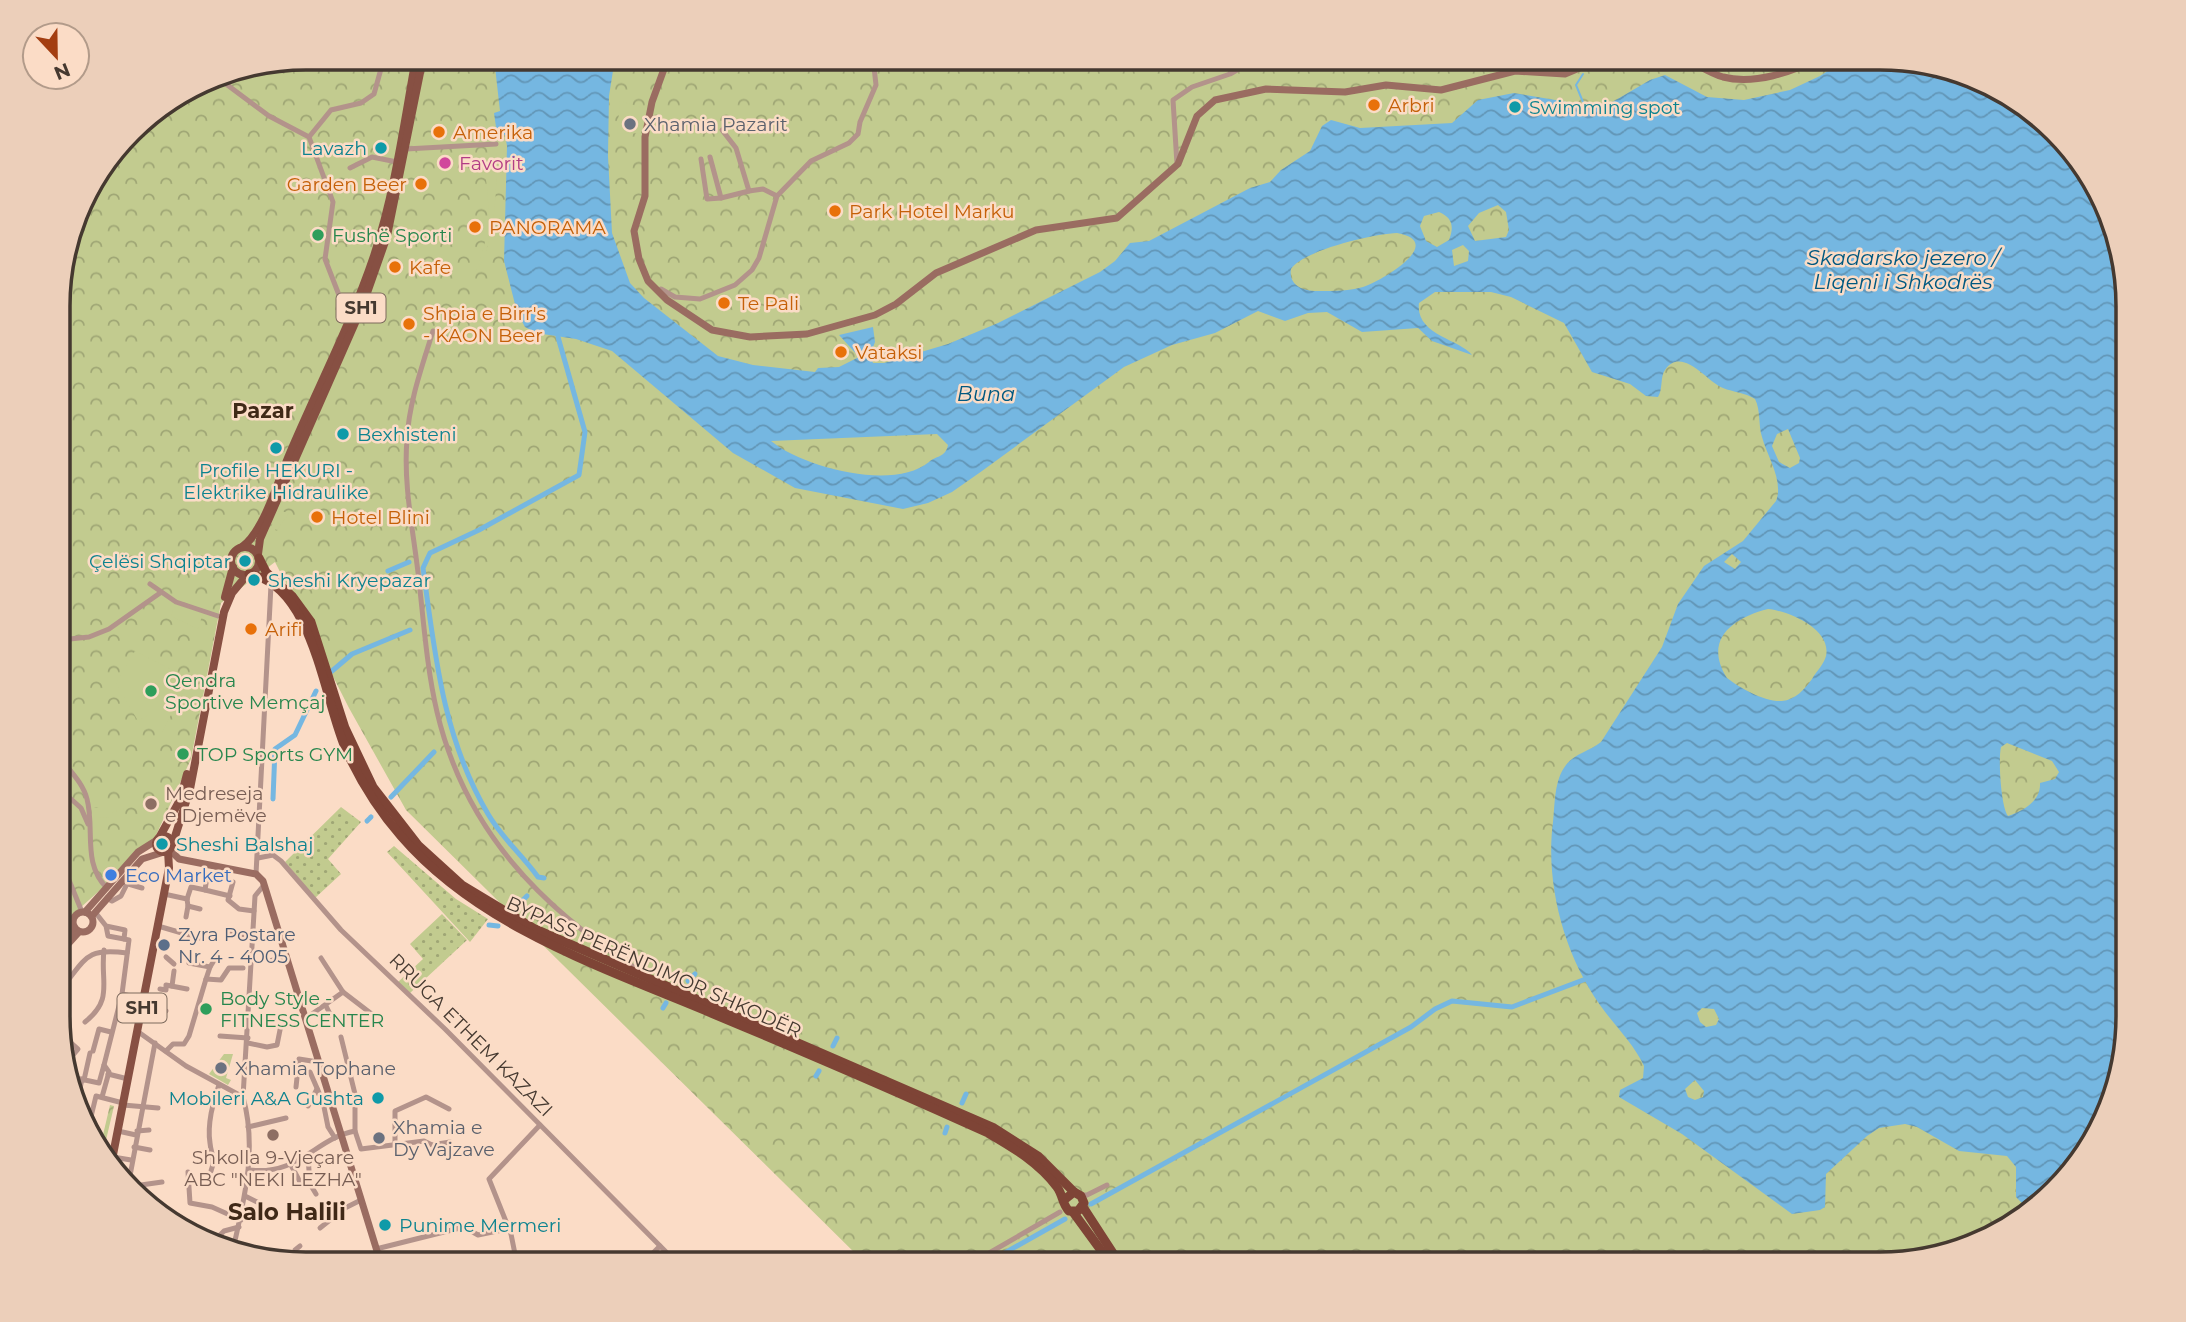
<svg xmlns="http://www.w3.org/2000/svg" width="2186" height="1322" font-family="Montserrat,sans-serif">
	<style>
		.grass { fill: url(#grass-dots) }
		.park { fill: url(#park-crowns) }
		.garden { fill: #c2cb8f }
		.water { fill: url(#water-waves); fill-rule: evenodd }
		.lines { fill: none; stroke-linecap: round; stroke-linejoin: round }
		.stream { stroke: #75b7e1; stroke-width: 2 }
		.canal { stroke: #75b7e1; stroke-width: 5 }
		.minor { stroke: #b3938b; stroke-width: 5 }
		.secondary { stroke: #9a6c61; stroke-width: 7 }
		.primary { stroke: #875043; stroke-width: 8 }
		.trunk { stroke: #7e4436; stroke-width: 9 }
		.food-dot { fill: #e8710a; stroke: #fbdcc6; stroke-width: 2.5 }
		.culture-dot { fill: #0f9aa8; stroke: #fbdcc6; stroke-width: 2.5 }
		.worship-dot { fill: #6b7280; stroke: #fbdcc6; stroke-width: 2.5 }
		.hotel-dot { fill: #d1479c; stroke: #fbdcc6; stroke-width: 2.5 }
		.leisure-dot { fill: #2e9e5b; stroke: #fbdcc6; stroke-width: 2.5 }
		.education-dot { fill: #8d6e63; stroke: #fbdcc6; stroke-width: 2.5 }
		.shop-dot { fill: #3f7fe0; stroke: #fbdcc6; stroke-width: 2.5 }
		.service-dot { fill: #5c6f8a; stroke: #fbdcc6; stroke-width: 2.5 }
		.labels { text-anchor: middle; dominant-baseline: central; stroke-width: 5; stroke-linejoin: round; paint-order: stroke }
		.shield { fill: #fbdcc6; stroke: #7c6a5d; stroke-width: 2 }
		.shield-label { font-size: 18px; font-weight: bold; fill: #453930 }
		.food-label { font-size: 19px; fill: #c56008; stroke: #fbdcc6; text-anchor: start }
		.culture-label { font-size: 19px; fill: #0d838f; stroke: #fbdcc6; text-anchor: start }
		.worship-label { font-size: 19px; fill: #5b616d; stroke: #fbdcc6; text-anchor: start }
		.hotel-label { font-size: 19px; fill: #b23c85; stroke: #fbdcc6; text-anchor: start }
		.leisure-label { font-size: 19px; fill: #27864d; stroke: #fbdcc6; text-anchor: start }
		.education-label { font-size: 19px; fill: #785e54; stroke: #fbdcc6; text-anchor: start }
		.shop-label { font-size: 19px; fill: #366cbe; stroke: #fbdcc6; text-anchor: start }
		.service-label { font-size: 19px; fill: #4e5e75; stroke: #fbdcc6; text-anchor: start }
		.street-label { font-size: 19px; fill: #453930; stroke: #fbdcc6 }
		.water-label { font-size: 21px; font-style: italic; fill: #005880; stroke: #fbdcc6 }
		.neighbourhood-label { font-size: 21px; font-weight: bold; fill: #402917; stroke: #fbdcc6 }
		.quarter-label { font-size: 23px; font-weight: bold; fill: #402917; stroke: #fbdcc6 }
		.rim { fill: none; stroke: #453930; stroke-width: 3.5 }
	</style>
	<defs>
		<pattern id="grass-dots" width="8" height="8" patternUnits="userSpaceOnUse" patternTransform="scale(1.75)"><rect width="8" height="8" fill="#c2cb8f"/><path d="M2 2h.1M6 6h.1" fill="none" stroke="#9fa675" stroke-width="1.8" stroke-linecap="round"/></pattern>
		<pattern id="park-crowns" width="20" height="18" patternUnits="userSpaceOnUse" patternTransform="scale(1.75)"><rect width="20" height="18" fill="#c2cb8f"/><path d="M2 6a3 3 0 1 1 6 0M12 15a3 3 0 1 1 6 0" fill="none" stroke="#9fa675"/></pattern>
		<pattern id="water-waves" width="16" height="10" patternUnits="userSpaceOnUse" patternTransform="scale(1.75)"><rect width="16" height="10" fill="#75b7e1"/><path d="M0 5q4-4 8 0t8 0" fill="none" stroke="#6296b7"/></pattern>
	</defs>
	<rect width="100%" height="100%" fill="#fbdcc6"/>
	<g class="grass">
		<polygon points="341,807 361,822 328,859 341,874 315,898 285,862"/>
		<polygon points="394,846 456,899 488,919 470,942 387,852"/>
		<polygon points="442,914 467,940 410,993 398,982 423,959 410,944"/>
	</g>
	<g class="park">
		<polygon points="306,58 1880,58 2004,91 2095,182 2128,290 2128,1031 2095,1140 2004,1231 1895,1264 866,1264 406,810 349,708 275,562 221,603 191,759 152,844 71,916 60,916 60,274 84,196 142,120 212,77"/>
		<polygon points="110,1105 114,1106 103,1153 99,1152"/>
	</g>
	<g class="garden">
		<polygon points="620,101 646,109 641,133 617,134"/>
		<path d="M 481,153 L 497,153 C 496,194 497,244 472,279 C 493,237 491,197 481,153 Z"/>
		<polygon points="280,507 284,512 290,512 277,530 271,527"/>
		<polygon points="176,602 203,613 198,629 171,616"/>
		<polygon points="135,651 190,679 162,732 150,714 138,721 116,683"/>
		<polygon points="150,796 171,801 161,816 154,814 156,803 150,802"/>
		<polygon points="91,808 127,808 113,812 108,818 92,817"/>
		<polygon points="224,1054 233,1054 226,1078 231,1080 228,1085 209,1074"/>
	</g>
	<path class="water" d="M 494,58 L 615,58 L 609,96 L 608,156 L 612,233 L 630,283 L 644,298 L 718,356 L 753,365 L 815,372 L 818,368 L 839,367 L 859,357 L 839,335 L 873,327 L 875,342 L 870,355 L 873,363 L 884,363 L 948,344 L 998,323 L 1100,272 L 1115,261 L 1130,243 L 1149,241 L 1250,188 L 1270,182 L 1281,170 L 1310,151 L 1322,126 L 1331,120 L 1360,128 L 1452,123 L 1478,100 L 1514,93 L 1585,105 L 1609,104 L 1650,80 L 1665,75 L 1707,97 L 1744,100 L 1790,90 L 1820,76 L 1848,58 L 1880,58 L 2004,91 L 2095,182 L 2128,290 L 2128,1031 L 2095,1140 L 2027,1208 L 2016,1197 L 2016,1167 L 2007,1156 L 1959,1151 L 1917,1127 L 1905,1124 L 1879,1128 L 1867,1136 L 1826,1174 L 1825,1207 L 1820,1210 L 1792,1214 L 1682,1134 L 1619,1097 L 1620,1090 L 1643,1078 L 1644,1066 C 1634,1044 1614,1025 1600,1005 C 1564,954 1545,884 1553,822 C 1555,804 1554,780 1566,765 C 1574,754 1590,751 1601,742 L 1662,647 L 1678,604 L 1704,566 L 1743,541 L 1776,501 C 1784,481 1767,456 1762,437 C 1758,425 1761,411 1755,399 C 1746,393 1733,392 1723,388 C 1708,383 1682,345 1665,370 C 1660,377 1663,389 1658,397 L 1646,396 L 1630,384 L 1592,372 L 1564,323 L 1511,297 L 1491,292 L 1435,292 L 1419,303 C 1415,335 1460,339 1472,355 L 1432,341 L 1418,328 L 1362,332 L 1327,312 L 1308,313 L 1285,321 L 1258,311 L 1215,333 L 1172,345 L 1124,367 L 982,471 L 952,492 L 928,503 L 903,509 L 795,488 L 733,453 L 612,351 L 576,339 L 536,333 L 525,327 L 517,312 L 504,261 L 507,146 L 505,135 L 497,134 L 494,113 L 500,111 ZM 1498,205 L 1506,212 L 1509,230 L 1506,237 L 1475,241 L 1468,226 L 1479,213 ZM 1439,212 C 1453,218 1454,227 1449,240 L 1437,247 L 1426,241 L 1420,226 L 1424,216 ZM 1397,233 C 1448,242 1380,282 1363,287 C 1350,291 1334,291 1320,291 C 1306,292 1288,287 1291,269 C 1304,250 1373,234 1397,233 ZM 1463,245 L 1469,251 L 1468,261 L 1454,266 L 1452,250 ZM 1788,429 L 1800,458 L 1799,463 L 1790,468 L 1779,462 L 1772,446 L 1777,434 ZM 937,434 L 948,445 C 945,458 937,455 929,462 C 894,491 804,468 771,441 ZM 1732,554 L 1741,562 L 1735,569 L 1724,562 ZM 1768,609 C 1788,611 1832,629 1826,656 C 1824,664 1816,672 1812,679 C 1805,689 1795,700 1782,701 C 1764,702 1740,688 1727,678 C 1703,640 1732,618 1768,609 ZM 2007,743 L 2052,761 L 2059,772 L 2055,779 L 2040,783 C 2041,801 2024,810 2008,816 C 2001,807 1998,759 2001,747 ZM 1702,1008 L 1714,1009 L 1719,1019 L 1716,1025 L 1706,1027 L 1700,1022 L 1697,1013 ZM 1695,1080 L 1704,1091 L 1703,1097 L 1695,1100 L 1688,1097 L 1685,1089 Z"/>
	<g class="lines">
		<g class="stream">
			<polyline points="1581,58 1583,60"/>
			<polyline points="1583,74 1576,85 1585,107"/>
		</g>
		<g class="canal">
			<polyline points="388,571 409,562"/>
			<polyline points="332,671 352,654 410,630"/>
			<polyline points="391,797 434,752"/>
			<polyline points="273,799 275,749 295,735 316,691"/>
			<polyline points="367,821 371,817"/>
			<path d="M 544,878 L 538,877 C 522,855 502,838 488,814 C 443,738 435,655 423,568 L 430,553 L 479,530 L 579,475 L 585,432 L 558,337"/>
			<polyline points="513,910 527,896"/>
			<polyline points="489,925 498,926"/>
			<polyline points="688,981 695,974"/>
			<polyline points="663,1008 666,1003"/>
			<polyline points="833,1046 837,1038"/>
			<polyline points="816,1076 819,1071"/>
			<polyline points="962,1103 966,1094"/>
			<polyline points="945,1133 947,1127"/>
			<polyline points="1091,1204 1411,1027 1435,1009 1452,1001 1512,1007 1591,977"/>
			<polyline points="985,1264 1065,1219"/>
		</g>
		<g class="minor">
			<polyline points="209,78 226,84 269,116 309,137 333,202 325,259 344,308 351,316"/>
			<polyline points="309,137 331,110 361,103 374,94 384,58"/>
			<polyline points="406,149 496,144"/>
			<polyline points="701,159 707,199 721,198 710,157"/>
			<polyline points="1177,164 1173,100 1192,87 1230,74 1258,58"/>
			<polyline points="350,168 372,157 397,162"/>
			<polyline points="749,191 763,189 777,196"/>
			<polyline points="721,198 749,191 736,148 722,130"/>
			<polyline points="661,289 675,297 700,299 735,285 752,270 759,258 777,196 811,161 849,143 858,134 860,122 876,85 873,58"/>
			<path d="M 433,331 C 422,367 409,402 407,439 C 403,486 414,534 419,581 C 424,625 427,669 437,712 C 465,830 541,908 640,971"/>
			<polyline points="150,584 176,602 218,616"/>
			<polyline points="60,640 89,637 109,629 160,593"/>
			<path d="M 60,758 C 70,771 83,783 87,799 C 95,829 82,864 107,888"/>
			<polyline points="60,789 81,808 88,824"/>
			<polyline points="60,858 82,912"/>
			<polyline points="258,858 273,855 281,861 341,930 445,1029 678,1264"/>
			<polyline points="256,874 271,585"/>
			<polyline points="207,877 205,890 230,896"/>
			<polyline points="233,882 228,900 239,909 254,911"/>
			<polyline points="125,883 142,888"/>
			<polyline points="164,894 187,899"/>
			<polyline points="107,898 112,901 121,896 127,884"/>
			<polyline points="187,899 191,887 205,890"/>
			<polyline points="187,899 188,906 200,909"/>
			<polyline points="95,912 106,926 125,930 124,939 108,936 106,926"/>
			<polyline points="186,917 188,906"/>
			<polyline points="158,926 199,938"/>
			<polyline points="231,933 253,936"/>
			<polyline points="166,957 174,964"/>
			<polyline points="321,958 343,992 373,1015"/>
			<polyline points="270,961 286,956"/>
			<polyline points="189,963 210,967 206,979"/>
			<polyline points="210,967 215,959"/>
			<polyline points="172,986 174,971"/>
			<polyline points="160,989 166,990 166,985 187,989"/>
			<path d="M 60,990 C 86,960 84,947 127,953"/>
			<polyline points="122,994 143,999"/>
			<polyline points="142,1006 166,1011"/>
			<polyline points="326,1006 334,1022"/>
			<polyline points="305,1019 343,992"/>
			<path d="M 85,1022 C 114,999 100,982 104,950"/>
			<polyline points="137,1031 186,1066 243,1097"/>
			<polyline points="60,1033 78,1049 66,1063"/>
			<polyline points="220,1036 248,1038"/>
			<polyline points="341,1037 355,1094 355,1131 361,1149 424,1141 432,1145 450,1142"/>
			<polyline points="248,1043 267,1047 277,1045 282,1020"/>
			<polyline points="93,1051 99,1029 111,1032"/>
			<polyline points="166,1051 173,1044 184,1044 189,1036 206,979 221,980 229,968 243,968"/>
			<polyline points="310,1072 323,1102 328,1127 335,1138"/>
			<polyline points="108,1074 128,1079"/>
			<polyline points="71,1077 99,1083 104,1065"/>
			<polyline points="84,1080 90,1053"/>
			<polyline points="296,1087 299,1059 318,1062"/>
			<polyline points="79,1093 82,1079"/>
			<polyline points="102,1097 109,1072 104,1065 122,994 129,940 124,939"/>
			<polyline points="123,1105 158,1108"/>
			<polyline points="308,1106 317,1089"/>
			<polyline points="89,1125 96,1096 123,1103"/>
			<polyline points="248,1127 286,1118"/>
			<polyline points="118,1131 136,1135"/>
			<polyline points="137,1131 149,1130"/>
			<polyline points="395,1144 395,1111 426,1097 449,1109"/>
			<polyline points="134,1147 150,1150"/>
			<polyline points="101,1155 131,1160"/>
			<polyline points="308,1157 310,1184 316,1194"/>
			<polyline points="291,1165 300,1182"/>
			<path d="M 249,1170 C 299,1176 316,1138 355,1131"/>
			<path d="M 211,1171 C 216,1158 211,1155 210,1143 C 207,1125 213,1101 219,1085"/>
			<polyline points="188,1172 190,1203 212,1207 241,1220"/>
			<polyline points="129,1181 155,1043"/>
			<polyline points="134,1186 162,1182"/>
			<polyline points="1081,1195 1087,1195 1107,1185"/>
			<polyline points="245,1196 261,1204"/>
			<polyline points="320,1228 345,1208 361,1200"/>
			<polyline points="215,1240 224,1231 239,1227"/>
			<path d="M 234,1245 C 245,1196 257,1147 243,1097 L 255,896 L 264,885"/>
			<polyline points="376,1249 464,1227 478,1235 507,1229"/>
			<polyline points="294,1261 295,1250 300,1246"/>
			<polyline points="517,1264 511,1234 489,1179 540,1125"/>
			<polyline points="642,1264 660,1246"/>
			<polyline points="970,1264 1060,1212"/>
		</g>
		<g class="secondary">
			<polyline points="668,58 652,102 645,137 645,196 634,231 639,259 648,281 667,300 712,330 750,337 807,334 875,315 896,304 936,273 1036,230 1117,218 1178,164 1197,116 1215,100 1266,89 1345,92 1386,85 1441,90 1515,71 1565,74 1603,58"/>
			<path d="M 1684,58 C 1697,64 1709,73 1723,77 C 1754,85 1793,72 1819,58"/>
			<polyline points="170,850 179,859 256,874 263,881 381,1264"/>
			<circle cx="83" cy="922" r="10"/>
			<polyline points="85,912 138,852 157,840"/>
			<polyline points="92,916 142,859 164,852"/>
			<polyline points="60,919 73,920"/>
			<polyline points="60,945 74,928"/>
			<polyline points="60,953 79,932"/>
		</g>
		<g class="primary">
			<path d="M 242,547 C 264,532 279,478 290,453 C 318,387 351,324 374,256 C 395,192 404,124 416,58"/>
			<circle cx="245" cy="561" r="14"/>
			<polyline points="258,554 260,539 362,307 387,236 423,58"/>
			<polyline points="225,597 233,567"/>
			<circle cx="164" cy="844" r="8"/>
			<polyline points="159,838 180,800 187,774"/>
			<polyline points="173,843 190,789 224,612 232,593 248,574"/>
			<polyline points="111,1165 169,868 168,851"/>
		</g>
		<g class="trunk">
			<polyline points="259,558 266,572 292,596 311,622 345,728 373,787 418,845 462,885 535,929 994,1128 1038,1156 1074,1192"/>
			<path d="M 249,574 C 314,585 324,702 347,752 C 361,782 379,811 401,836 C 480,928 607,969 716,1015 C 807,1053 898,1092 988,1133 C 1014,1148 1039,1163 1057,1187 C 1063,1195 1062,1204 1069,1211 L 1078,1211 L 1084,1203 L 1081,1196 L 1074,1192 L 1064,1200"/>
			<polyline points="1083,1207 1120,1264"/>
			<polyline points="1073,1212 1111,1264"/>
		</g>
	</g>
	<g class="food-dot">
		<circle cx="1374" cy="105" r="7"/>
		<circle cx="439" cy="132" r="7"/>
		<circle cx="421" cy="184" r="7"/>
		<circle cx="835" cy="211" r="7"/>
		<circle cx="475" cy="227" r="7"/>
		<circle cx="395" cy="267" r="7"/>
		<circle cx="724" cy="303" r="7"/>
		<circle cx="409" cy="324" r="7"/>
		<circle cx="841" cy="352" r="7"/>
		<circle cx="317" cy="517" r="7"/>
		<circle cx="251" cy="629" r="7"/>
	</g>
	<g class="culture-dot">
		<circle cx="1515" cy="107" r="7"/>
		<circle cx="381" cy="148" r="7"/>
		<circle cx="343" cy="434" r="7"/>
		<circle cx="276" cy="448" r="7"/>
		<circle cx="245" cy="561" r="7"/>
		<circle cx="254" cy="580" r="7"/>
		<circle cx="162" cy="844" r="7"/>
		<circle cx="378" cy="1098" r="7"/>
		<circle cx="385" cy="1225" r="7"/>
	</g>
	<g class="worship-dot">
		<circle cx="630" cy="124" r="7"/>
		<circle cx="221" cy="1068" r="7"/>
		<circle cx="379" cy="1138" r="7"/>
	</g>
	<circle class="hotel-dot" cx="445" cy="163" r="7"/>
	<g class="leisure-dot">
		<circle cx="318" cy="235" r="7"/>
		<circle cx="151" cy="691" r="7"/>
		<circle cx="183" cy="754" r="7"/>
		<circle cx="206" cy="1009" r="7"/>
	</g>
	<g class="education-dot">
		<circle cx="151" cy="804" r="7"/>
		<circle cx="273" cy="1135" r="7"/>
	</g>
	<circle class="shop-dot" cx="111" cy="875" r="7"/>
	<circle class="service-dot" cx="164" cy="945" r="7"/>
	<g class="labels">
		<g class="shield">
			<rect x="336.5" y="293.5" width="49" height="29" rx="5"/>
			<rect x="117.5" y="993.5" width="49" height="29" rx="5"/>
		</g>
		<g class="shield-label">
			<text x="361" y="308">SH1</text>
			<text x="142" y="1008">SH1</text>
		</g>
		<g class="food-label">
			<text x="1388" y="105">Arbri</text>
			<text x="453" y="132">Amerika</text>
			<text x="407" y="184" text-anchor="end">Garden Beer</text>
			<text x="849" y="211">Park Hotel Marku</text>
			<text x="489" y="227">PANORAMA</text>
			<text x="409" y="267">Kafe</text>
			<text x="738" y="303">Te Pali</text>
			<text x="423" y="313">Shpia e Birr's<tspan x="423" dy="22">- KAON Beer</tspan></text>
			<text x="855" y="352">Vataksi</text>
			<text x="331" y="517">Hotel Blini</text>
			<text x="265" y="629">Arifi</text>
		</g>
		<g class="culture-label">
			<text x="1529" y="107">Swimming spot</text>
			<text x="367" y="148" text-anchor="end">Lavazh</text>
			<text x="357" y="434">Bexhisteni</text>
			<text x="276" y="470" text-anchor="middle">Profile HEKURI -<tspan x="276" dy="22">Elektrike Hidraulike</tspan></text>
			<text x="231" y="561" text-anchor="end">Çelësi Shqiptar</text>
			<text x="268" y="580">Sheshi Kryepazar</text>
			<text x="176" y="844">Sheshi Balshaj</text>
			<text x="364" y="1098" text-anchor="end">Mobileri A&amp;A Gushta</text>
			<text x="399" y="1225">Punime Mermeri</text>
		</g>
		<g class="worship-label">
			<text x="644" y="124">Xhamia Pazarit</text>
			<text x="235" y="1068">Xhamia Tophane</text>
			<text x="393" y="1127">Xhamia e<tspan x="393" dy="22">Dy Vajzave</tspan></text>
		</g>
		<g class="hotel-label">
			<text x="459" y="163">Favorit</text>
		</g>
		<g class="leisure-label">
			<text x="332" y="235">Fushë Sporti</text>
			<text x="165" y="680">Qendra<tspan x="165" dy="22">Sportive Memçaj</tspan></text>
			<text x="197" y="754">TOP Sports GYM</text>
			<text x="220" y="998">Body Style -<tspan x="220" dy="22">FITNESS CENTER</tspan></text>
		</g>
		<g class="education-label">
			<text x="165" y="793">Medreseja<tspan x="165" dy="22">e Djemëve</tspan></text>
			<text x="273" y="1157" text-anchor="middle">Shkolla 9-Vjeçare<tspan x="273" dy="22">ABC "NEKI LEZHA"</tspan></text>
		</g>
		<g class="shop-label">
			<text x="125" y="875">Eco Market</text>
		</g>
		<g class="service-label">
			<text x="178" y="934">Zyra Postare<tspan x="178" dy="22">Nr. 4 - 4005</tspan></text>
		</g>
		<g class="street-label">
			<text transform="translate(654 967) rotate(24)">BYPASS PERËNDIMOR SHKODËR</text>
			<text transform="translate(471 1035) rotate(45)">RRUGA ETHEM KAZAZI</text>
		</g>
		<g class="water-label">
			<text x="1903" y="257">Skadarsko jezero /<tspan x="1903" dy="24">Liqeni i Shkodrës</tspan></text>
			<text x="986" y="393">Buna</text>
		</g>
		<g class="neighbourhood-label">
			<text x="263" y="410">Pazar</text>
		</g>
		<g class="quarter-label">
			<text x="287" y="1212">Salo Halili</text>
		</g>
	</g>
	<path d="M0 0H2186V1322H0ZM306 70H1880A236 236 0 0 1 2116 306V1016A236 236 0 0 1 1880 1252H306A236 236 0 0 1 70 1016V306A236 236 0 0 1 306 70Z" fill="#eccfba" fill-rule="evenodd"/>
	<path class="rim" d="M306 70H1880A236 236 0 0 1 2116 306V1016A236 236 0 0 1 1880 1252H306A236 236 0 0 1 70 1016V306A236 236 0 0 1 306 70Z"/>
	<g transform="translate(56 56) rotate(158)"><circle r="33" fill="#fbdcc6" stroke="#b29b8a" stroke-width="2"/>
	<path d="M0-5L12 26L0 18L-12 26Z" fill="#a33e11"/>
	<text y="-10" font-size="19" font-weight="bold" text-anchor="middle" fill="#453930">N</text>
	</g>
</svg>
